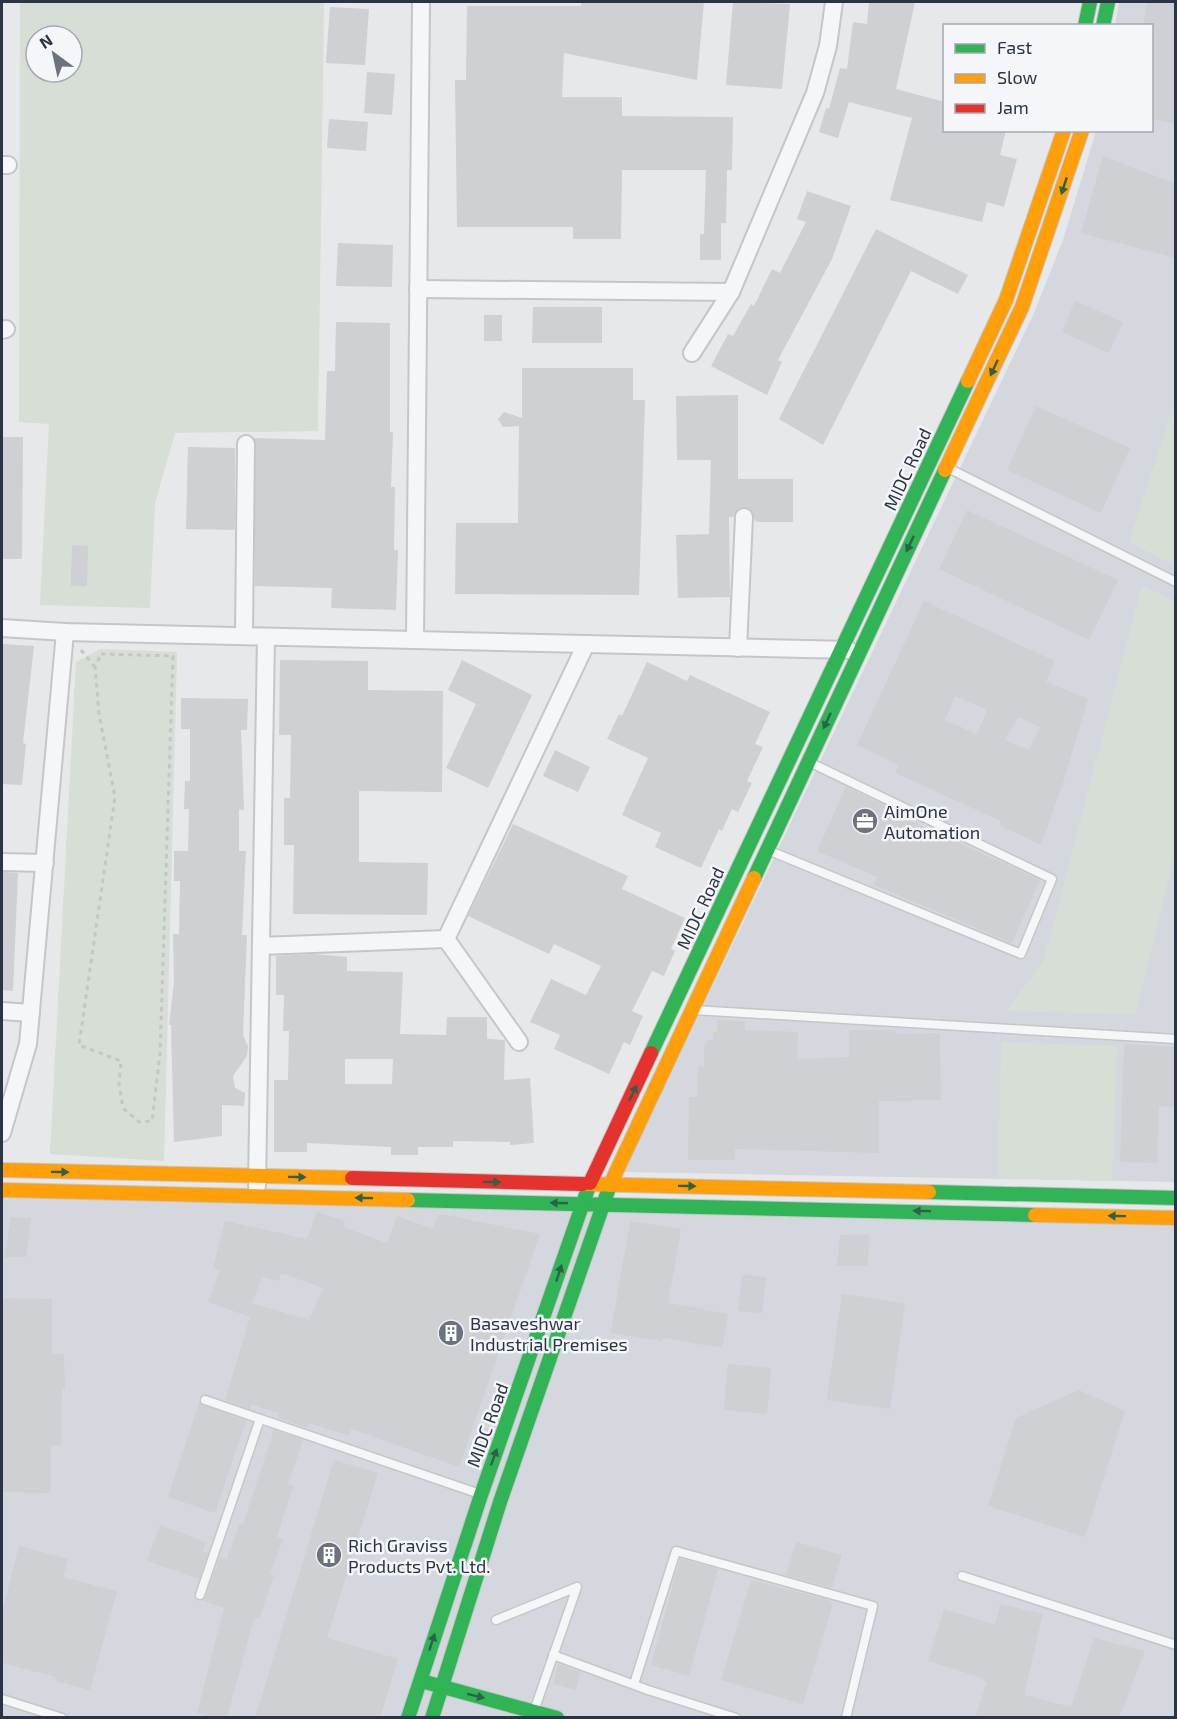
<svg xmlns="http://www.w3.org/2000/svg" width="1177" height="1719" font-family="'Exo 2',sans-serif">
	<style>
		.built { fill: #d4d7dd }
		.green { fill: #d6ded6; fill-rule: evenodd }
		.building { fill: #ced0d3; fill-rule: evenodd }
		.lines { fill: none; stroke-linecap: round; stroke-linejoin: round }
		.lane-casing { stroke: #c4c6c8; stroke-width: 11 }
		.street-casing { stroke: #c4c6c8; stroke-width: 20 }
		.fast-casing { stroke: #c4c6c8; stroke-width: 16 }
		.slow-casing { stroke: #c4c6c8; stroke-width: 16 }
		.jam-casing { stroke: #c4c6c8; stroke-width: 16 }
		.path { stroke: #c5c6ca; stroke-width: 3; stroke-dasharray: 4.5 4.5; stroke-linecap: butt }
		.lane { stroke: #f5f6f7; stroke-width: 8 }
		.street { stroke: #f5f6f7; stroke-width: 16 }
		.fast { stroke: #30b455; stroke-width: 14 }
		.slow { stroke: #ff9f0a; stroke-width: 14 }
		.jam { stroke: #e5322d; stroke-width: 14 }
		.oneway { fill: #2d614b }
		.labels { text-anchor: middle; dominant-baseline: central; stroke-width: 5; stroke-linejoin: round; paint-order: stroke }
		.street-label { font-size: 18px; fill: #2b3445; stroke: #f4f6f9 }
		.poi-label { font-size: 18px; fill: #2b3445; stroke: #f4f6f9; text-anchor: start }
	</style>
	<rect width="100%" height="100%" fill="#e6e8ea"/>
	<g class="built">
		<polygon points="1119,2 1175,2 1175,1182 624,1172 1034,313 1063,240 1096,131 1152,130 1152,26 1115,25"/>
		<polygon points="2,1185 1175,1217 1175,1717 2,1718"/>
	</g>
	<g class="green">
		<path d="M 20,2 L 324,2 L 318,431 L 175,433 L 155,503 L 150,608 L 40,605 L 49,424 L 19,422 ZM 36,36 L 72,36 L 72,72 L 36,72 Z"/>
		<polygon points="1175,400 1176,566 1175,566 1129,542"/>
		<polygon points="1142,585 1175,601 1175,853 1135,1015 1006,1011 1044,960"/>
		<polygon points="100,649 177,652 164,1161 50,1154 76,662"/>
		<polygon points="1001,1042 1117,1046 1112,1181 998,1178"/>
	</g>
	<g class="building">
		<polygon points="581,2 704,2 697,80 564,53 562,97 622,97 622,116 733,117 732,170 727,170 726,223 721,223 721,260 700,260 700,234 704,234 706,170 622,170 621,239 573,239 573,227 457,227 455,80 466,80 467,6 581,6"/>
		<polygon points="733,2 790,4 782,89 726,85"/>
		<polygon points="869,2 915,2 896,89 945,102 945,130 1006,130 1000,155 1017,159 1004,207 987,202 982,222 890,200 912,118 849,102 838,138 819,132 826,108 829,109 840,68 847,69 853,22 867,24"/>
		<polygon points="1148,2 1176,2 1176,124 1152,119 1152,26 1143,26"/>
		<polygon points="330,7 369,9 365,65 326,63"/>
		<polygon points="367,72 395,74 392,115 364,113"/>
		<polygon points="329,119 368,122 366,151 327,148"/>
		<polygon points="1103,156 1176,184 1176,258 1081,233"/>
		<polygon points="807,191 851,206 832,259 778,360 782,362 767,395 711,366 728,334 733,336 751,304 754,306 772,269 780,273 806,222 797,219"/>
		<polygon points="876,229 968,275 958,294 911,271 823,445 779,419"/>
		<polygon points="338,243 393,245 392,287 336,286"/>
		<polygon points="1075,301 1123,322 1109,353 1062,332"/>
		<polygon points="533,307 602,307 602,343 532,343"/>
		<rect x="484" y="315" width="18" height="26"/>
		<polygon points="336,322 390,323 390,432 393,432 391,487 395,487 394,550 398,550 396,610 331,608 332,588 255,586 255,438 325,440 327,371 335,371"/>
		<polygon points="522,368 633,368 633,400 645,400 639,595 455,594 456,523 518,523 519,426 503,427 498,419 504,412 522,418"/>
		<polygon points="738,395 738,479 793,479 793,522 756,522 750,509 739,508 733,517 729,517 730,597 678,598 676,535 709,534 711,460 677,460 676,396"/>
		<polygon points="1036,406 1130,448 1101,513 1007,470"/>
		<polygon points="2,437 23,437 22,559 2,559"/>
		<polygon points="188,447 235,448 235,530 186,529"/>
		<polygon points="967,510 1118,580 1089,640 939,569"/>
		<polygon points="72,545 88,546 87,586 71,586"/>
		<path d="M 924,601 L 1055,661 L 1046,682 L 1088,699 L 1063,783 L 1041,845 L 999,825 L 1001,821 L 895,773 L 899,765 L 857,745 ZM 955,696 L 987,710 L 977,734 L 945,720 ZM 1018,717 L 1040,727 L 1029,750 L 1005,740 Z"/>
		<polygon points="2,644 34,646 23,743 26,744 22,785 2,784"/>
		<polygon points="280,660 368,661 368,690 443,691 442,792 359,791 359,862 428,863 427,915 293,914 294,845 284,845 284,798 290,798 291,735 279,735"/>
		<polygon points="462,660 532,695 488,788 446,768 476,704 448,690"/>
		<polygon points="647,662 687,681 690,675 770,712 755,744 763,747 747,781 752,783 738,812 732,809 722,831 719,829 701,868 655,847 661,833 622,815 648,758 607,739 619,714 622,716"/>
		<polygon points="181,698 248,699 247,730 241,730 244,810 239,809 239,851 246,851 242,935 247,935 243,1035 248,1046 247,1056 233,1076 235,1088 245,1093 244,1106 222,1105 222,1136 174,1142 171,1025 169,1025 174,983 173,934 179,934 180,881 174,881 174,851 188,851 189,809 184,809 185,781 190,781 190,729 181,729"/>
		<polygon points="555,750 590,767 578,792 543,776"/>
		<polygon points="846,787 908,817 907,819 1040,880 1012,943 874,885 877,877 817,851"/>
		<polygon points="513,824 628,876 622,889 685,918 671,949 675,951 664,976 652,971 632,1011 643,1016 630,1045 624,1042 609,1074 554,1049 560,1035 530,1022 551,979 586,995 601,966 554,944 549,954 468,916"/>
		<polygon points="2,872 18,873 13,991 2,990"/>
		<path d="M 314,954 L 347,957 L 347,971 L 403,972 L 400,1034 L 446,1035 L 447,1017 L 487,1017 L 487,1039 L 505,1040 L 504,1080 L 530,1078 L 534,1143 L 510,1145 L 510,1142 L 453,1141 L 453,1147 L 418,1147 L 418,1155 L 391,1155 L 391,1147 L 307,1143 L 307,1152 L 274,1152 L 274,1080 L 288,1080 L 289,1031 L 283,1031 L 284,995 L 276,995 L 276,956 ZM 345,1059 L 393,1059 L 392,1084 L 345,1084 Z"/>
		<polygon points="717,1020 745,1021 745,1030 798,1032 797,1059 849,1057 849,1030 895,1030 895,1034 940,1033 941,1100 879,1101 879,1153 735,1149 735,1160 688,1160 689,1097 697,1097 698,1066 704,1067 704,1045 707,1045 707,1040 713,1040 713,1032 717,1032"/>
		<polygon points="1124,1044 1176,1047 1176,1107 1159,1106 1157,1163 1120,1162"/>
		<path d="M 317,1212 L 345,1221 L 343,1227 L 387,1243 L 397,1216 L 433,1229 L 438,1215 L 446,1215 L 540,1234 L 459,1467 L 351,1429 L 349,1436 L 309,1423 L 307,1428 L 278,1418 L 279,1413 L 251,1405 L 250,1409 L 225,1400 L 250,1317 L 208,1302 L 220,1270 L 213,1268 L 225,1221 L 307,1239 ZM 281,1273 L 323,1288 L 309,1320 L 252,1303 L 262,1277 L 279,1281 Z"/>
		<polygon points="11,1217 31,1218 26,1257 4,1257"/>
		<polygon points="630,1221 681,1229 668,1303 728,1314 722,1348 663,1338 662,1341 611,1333"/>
		<polygon points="869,1234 868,1266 837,1266 840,1235"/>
		<polygon points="742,1275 766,1277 762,1313 738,1311"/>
		<polygon points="842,1294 905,1303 890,1409 827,1400"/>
		<polygon points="2,1298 52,1299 52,1354 64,1354 65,1389 62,1389 61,1446 51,1446 50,1493 2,1492"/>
		<polygon points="728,1364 771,1368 767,1414 724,1410"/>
		<polygon points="1079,1390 1125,1411 1085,1537 988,1506 1016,1418"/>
		<polygon points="199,1403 246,1421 215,1513 168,1497"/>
		<polygon points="274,1430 303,1440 288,1484 293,1486 277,1537 283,1539 270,1574 274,1575 259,1619 254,1618 227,1718 212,1718 197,1713 224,1608 204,1601 220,1557 227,1559 240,1523 243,1524"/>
		<polygon points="334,1460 378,1473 327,1638 398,1659 380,1718 255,1718"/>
		<polygon points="160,1525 206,1542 203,1551 208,1553 199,1579 147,1561"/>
		<polygon points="796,1542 842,1555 832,1588 786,1575"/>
		<polygon points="19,1546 68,1559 63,1577 117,1591 90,1690 55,1681 56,1677 2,1663 2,1612"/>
		<polygon points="680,1559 718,1569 689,1676 651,1665"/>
		<polygon points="751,1580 829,1600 833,1604 803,1704 721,1680"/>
		<polygon points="1000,1604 1043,1614 1024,1695 1071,1707 1094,1638 1145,1651 1119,1718 975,1718 987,1682 982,1680 982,1678 928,1661 944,1609 995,1625"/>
		<polygon points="558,1664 580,1672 576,1690 553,1684"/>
	</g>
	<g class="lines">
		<g class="lane-casing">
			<g id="lane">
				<polyline points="948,468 1176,582"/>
				<polyline points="770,851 1021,954 1052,879 811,763"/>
				<polyline points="694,1010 1176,1039"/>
				<polyline points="205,1400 480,1494"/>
				<polyline points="962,1576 1176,1645"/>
				<polyline points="200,1595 260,1419"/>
				<polyline points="496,1620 577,1587 534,1711"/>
				<polyline points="553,1655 648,1690 736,1718"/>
				<polyline points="634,1684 676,1551 873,1606 846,1718"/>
				<polyline points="2,1699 62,1718"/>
			</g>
		</g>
		<g class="street-casing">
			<g id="street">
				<polyline points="2,165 8,165"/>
				<polyline points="418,289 731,292"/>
				<polyline points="2,330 6,329"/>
				<polyline points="692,353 731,292 815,93 828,46 834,2"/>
				<polyline points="2,628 65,632 849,650"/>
				<polyline points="244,636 246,444"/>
				<polyline points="415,640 421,2"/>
				<polyline points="738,648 744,517"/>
				<polyline points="2,862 45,863"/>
				<polyline points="446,939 586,644"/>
				<polyline points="446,939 519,1042"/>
				<polyline points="261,946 446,939"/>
				<polyline points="2,1011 31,1013"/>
				<polyline points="2,1133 28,1044 65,632"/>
				<polyline points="257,1186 266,637"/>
			</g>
		</g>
		<g class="fast-casing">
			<g id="fast">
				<polyline points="1085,26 1090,2"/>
				<polyline points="1103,26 1108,2"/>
				<polyline points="754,878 945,470"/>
				<polyline points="651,1053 968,381"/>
				<polyline points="929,1192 1176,1198"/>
				<polyline points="408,1200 1035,1215"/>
				<polyline points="425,1682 557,1718"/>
				<polyline points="408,1718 481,1495 590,1183"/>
				<polyline points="432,1718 500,1502 610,1185"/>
			</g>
		</g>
		<g class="slow-casing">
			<g id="slow">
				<polyline points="968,381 1006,300 1064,130"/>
				<polyline points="945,470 1022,307 1082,130"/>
				<polyline points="2,1170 352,1178"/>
				<polyline points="583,1184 929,1192"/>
				<polyline points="610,1185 754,878"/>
				<polyline points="2,1190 408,1200"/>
				<polyline points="1035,1215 1176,1218"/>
			</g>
		</g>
		<g class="jam-casing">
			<g id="jam">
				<polyline points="352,1178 583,1184"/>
				<polyline points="590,1183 651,1053"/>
			</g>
		</g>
		<g class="path">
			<polyline points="81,650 95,667"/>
			<polygon points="101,654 173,656 160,1054 152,1121 139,1122 123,1108 119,1084 121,1061 79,1045 115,797 99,714 95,667"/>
		</g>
		<use href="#lane" class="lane"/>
		<use href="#street" class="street"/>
		<use href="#fast" class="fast"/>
		<use href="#slow" class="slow"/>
		<use href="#jam" class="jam"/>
	</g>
	<defs><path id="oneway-solid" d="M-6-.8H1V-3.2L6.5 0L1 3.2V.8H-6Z" transform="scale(1.5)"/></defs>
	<g class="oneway">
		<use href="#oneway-solid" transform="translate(1064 186) rotate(108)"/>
		<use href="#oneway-solid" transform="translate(994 368) rotate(115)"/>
		<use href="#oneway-solid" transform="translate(910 544) rotate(115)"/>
		<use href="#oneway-solid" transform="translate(827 721) rotate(115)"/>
		<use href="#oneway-solid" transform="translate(633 1093) rotate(-64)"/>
		<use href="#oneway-solid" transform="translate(60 1172) rotate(1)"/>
		<use href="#oneway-solid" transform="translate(297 1177) rotate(1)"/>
		<use href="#oneway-solid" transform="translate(492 1182) rotate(1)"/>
		<use href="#oneway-solid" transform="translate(687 1186) rotate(1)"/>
		<use href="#oneway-solid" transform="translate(364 1198) rotate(-179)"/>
		<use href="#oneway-solid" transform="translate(559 1203) rotate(-179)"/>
		<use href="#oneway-solid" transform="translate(922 1211) rotate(-179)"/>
		<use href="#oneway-solid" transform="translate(1117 1216) rotate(-179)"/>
		<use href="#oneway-solid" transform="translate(559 1273) rotate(-72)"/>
		<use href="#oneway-solid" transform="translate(494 1457) rotate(-70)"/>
		<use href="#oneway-solid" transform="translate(432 1642) rotate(-72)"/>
		<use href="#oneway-solid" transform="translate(476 1696) rotate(14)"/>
	</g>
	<defs>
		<g id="office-disc" transform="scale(1.35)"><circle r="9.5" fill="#6c737f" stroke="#f4f6f9"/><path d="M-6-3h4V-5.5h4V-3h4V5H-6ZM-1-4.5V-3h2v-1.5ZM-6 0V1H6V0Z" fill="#fff"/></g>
		<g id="building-disc" transform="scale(1.35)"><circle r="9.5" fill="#6c737f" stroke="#f4f6f9"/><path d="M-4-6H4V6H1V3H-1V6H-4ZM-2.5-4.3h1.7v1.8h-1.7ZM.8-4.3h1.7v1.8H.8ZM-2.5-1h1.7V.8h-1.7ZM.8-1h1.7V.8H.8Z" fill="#fff"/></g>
	</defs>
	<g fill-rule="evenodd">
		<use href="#office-disc" x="865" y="821"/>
		<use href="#building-disc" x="451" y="1333"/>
		<use href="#building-disc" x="329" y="1555"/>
	</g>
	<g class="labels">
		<g class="street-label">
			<text transform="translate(907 469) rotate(-65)">MIDC Road</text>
			<text transform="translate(700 908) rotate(-65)">MIDC Road</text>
			<text transform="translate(487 1425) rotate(-70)">MIDC Road</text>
		</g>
		<g class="poi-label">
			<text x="884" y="811">AimOne<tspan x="884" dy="21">Automation</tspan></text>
			<text x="470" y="1323">Basaveshwar<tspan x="470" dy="21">Industrial Premises</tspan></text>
			<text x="348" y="1545">Rich Graviss<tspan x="348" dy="21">Products Pvt. Ltd.</tspan></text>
		</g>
	</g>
	<rect width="1177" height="1719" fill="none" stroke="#2b3445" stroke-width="6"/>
	<rect x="943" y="24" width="210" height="108" fill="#f4f6f9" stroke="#a4a8b1" stroke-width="1.5"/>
	<rect x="955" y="44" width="30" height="9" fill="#30b455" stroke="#a4a8b1" stroke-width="1.5"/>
	<text x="997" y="54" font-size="18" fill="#2b3445">Fast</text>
	<rect x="955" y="74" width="30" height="9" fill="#ff9f0a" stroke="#a4a8b1" stroke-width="1.5"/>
	<text x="997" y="84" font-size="18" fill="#2b3445">Slow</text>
	<rect x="955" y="104" width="30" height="9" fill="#e5322d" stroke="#a4a8b1" stroke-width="1.5"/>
	<text x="997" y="114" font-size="18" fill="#2b3445">Jam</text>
	<g transform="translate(54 54) rotate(327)"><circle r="28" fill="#f4f6f9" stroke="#a4a8b1" stroke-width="1.5"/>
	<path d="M0-4.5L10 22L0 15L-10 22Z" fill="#6c737f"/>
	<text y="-9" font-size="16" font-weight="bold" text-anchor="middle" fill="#2b3445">N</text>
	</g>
</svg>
